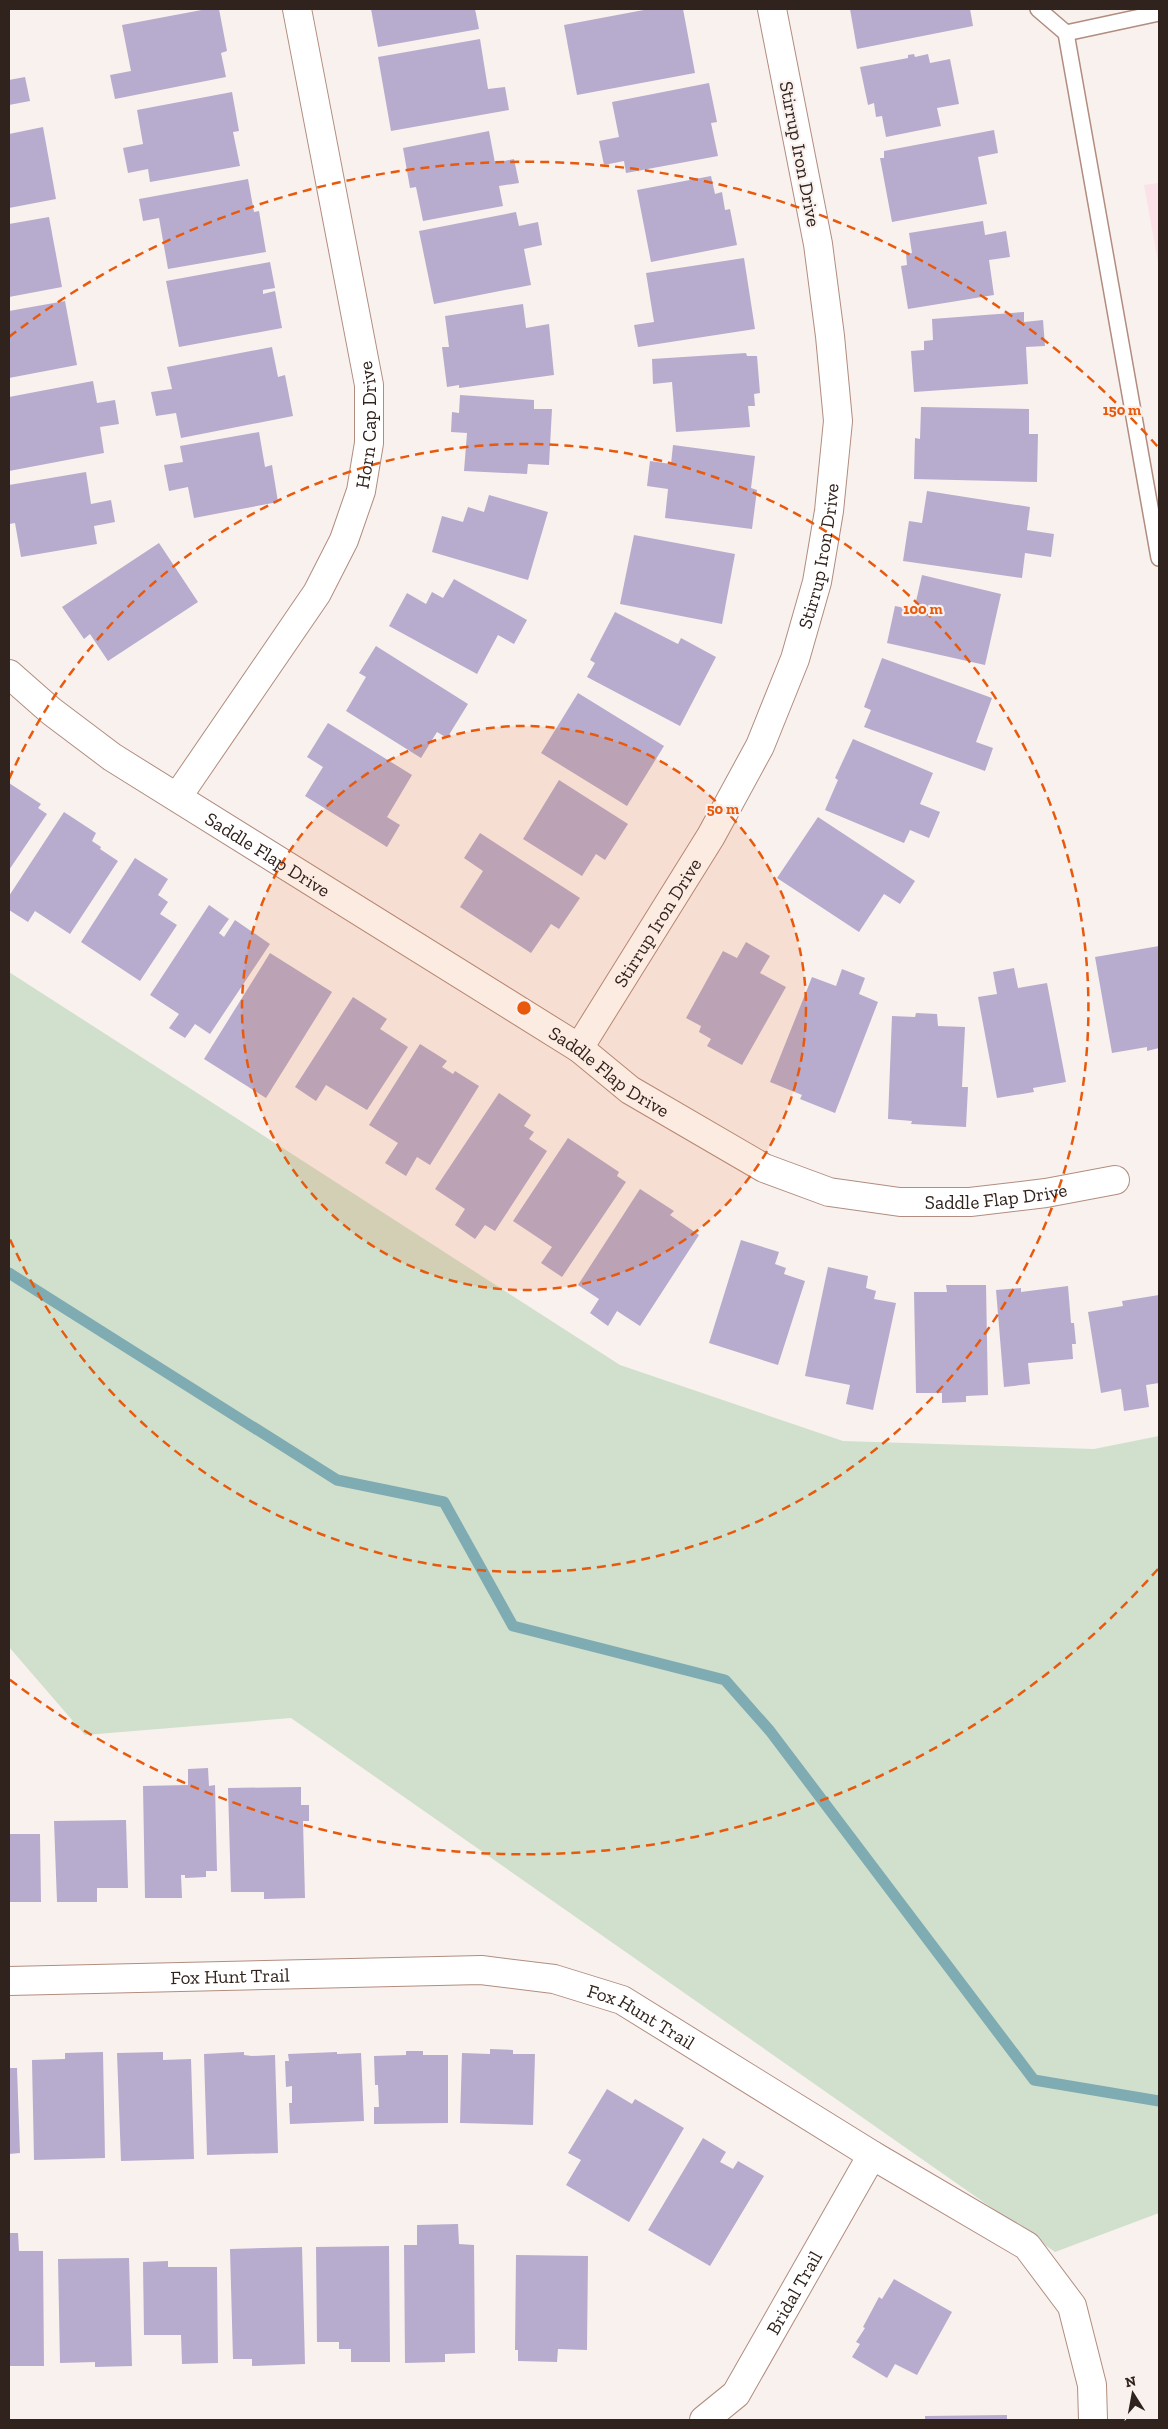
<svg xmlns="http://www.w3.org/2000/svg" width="1168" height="2429" font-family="'Zilla Slab',serif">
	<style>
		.industrial { fill: #fbe1e8 }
		.green { fill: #d0e0cc }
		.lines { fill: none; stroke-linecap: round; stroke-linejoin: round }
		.stream { stroke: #7fabb2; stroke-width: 11 }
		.building { fill: #b7accd }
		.lane-casing { stroke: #b18d7f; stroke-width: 18 }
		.street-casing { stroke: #b18d7f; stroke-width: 30 }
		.lane { stroke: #fff; stroke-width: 15 }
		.street { stroke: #fff; stroke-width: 28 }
		.ring { fill: none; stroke: #e8590c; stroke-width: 2.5; stroke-dasharray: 9 6 }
		.labels { text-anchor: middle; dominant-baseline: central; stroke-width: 4.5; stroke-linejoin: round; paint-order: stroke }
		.street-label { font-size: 19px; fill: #30221c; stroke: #f9f1ee }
		.centre { fill: #e8590c; stroke: #f9f1ee; stroke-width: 2.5 }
		.ring-label { font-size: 15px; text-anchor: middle; font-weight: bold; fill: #e8590c; stroke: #f9f1ee; stroke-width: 4.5; stroke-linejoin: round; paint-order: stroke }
	</style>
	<rect width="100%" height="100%" fill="#f9f1ee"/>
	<polygon class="industrial" points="1159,183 1159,267 1144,185"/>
	<polygon class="green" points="9,972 620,1365 843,1441 1094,1449 1159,1436 1159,2213 1055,2252 291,1718 85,1735 9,1647"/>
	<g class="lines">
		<polyline class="stream" points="9,1273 337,1480 444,1502 513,1626 725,1680 770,1731 1034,2080 1159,2101"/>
	</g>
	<g class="building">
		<polygon points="207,9 219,9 227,51 221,53 226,77 115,99 110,75 131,71 122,25"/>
		<polygon points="371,9 475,9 479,29 378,47"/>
		<polygon points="649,9 683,9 695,73 577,95 564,25"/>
		<polygon points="850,9 970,9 973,26 857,49"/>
		<polygon points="480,39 488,89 505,87 509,110 391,131 378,57"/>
		<polygon points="914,54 915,57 928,54 930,63 950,59 959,104 937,108 941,126 886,137 882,116 876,117 874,103 868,105 860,67 908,58 908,55"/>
		<polygon points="25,77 30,101 9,105 9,80"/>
		<polygon points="709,83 717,122 711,123 718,156 626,173 624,161 604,165 599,141 619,137 612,102"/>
		<polygon points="232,92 239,131 233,132 240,166 150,182 148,169 128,173 123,148 143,144 137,110"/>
		<polygon points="43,127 56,199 9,208 9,134"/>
		<polygon points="994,130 998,153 978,157 987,204 892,222 880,158 884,158 884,151"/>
		<polygon points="489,131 495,163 514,159 519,183 499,186 503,206 423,221 416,187 410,188 403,148"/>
		<polygon points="711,176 715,194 722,192 725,210 730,209 737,245 651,262 637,190"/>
		<polygon points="248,179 254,212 259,211 266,252 168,269 159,218 143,221 139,199"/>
		<polygon points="516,212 519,226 538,222 542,245 524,249 531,285 434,304 419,231"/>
		<polygon points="49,217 62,287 9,297 9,224"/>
		<polygon points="983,221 985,235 1006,231 1010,257 989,260 994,295 908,309 901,266 907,265 906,254 912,253 909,233"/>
		<polygon points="744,258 755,329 638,347 634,325 654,322 646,273"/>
		<polygon points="270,262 275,288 263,290 263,294 275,291 282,328 179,347 166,281"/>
		<polygon points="65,301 77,365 9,378 9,311"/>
		<polygon points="523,304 526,328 549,324 554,375 459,388 459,385 447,387 442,347 449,347 445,316"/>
		<polygon points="1024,312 1024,322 1043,320 1045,346 1026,347 1028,384 914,392 911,351 924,350 924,341 933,340 932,319"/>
		<polygon points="272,347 278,377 285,375 293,416 181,438 176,413 156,416 151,392 172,389 167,367"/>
		<polygon points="746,353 747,356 757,356 760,393 754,394 755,406 748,406 750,427 676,432 672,382 653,384 652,359"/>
		<polygon points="93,381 97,403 115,400 119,424 100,427 104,453 9,471 9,397"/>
		<polygon points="460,395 534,400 534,409 552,409 549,465 528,464 527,474 464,471 467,433 451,432 452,412 459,413"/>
		<polygon points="921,407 1029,409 1029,434 1038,434 1037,482 914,479 915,438 920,439"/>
		<polygon points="259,432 265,467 272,465 278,502 194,518 188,487 169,491 164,465 183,462 180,446"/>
		<polygon points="673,445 755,456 751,488 757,490 752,529 665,518 668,489 647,486 650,461 671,464"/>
		<polygon points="86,472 91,504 111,500 115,522 94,526 97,544 21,557 15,523 9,524 9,485"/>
		<polygon points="927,491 1030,507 1027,530 1054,534 1051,557 1025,553 1022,578 903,561 909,521 922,523"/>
		<polygon points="489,495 548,512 528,580 432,552 442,516 463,522 468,507 484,512"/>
		<polygon points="634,535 735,554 722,624 620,604"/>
		<polygon points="159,543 198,602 108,661 90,634 84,639 62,607"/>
		<polygon points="922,575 1001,594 985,665 887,643 895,606 914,610"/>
		<polygon points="454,579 527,620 514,644 498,635 477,674 389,626 407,593 426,604 432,592 443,598"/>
		<polygon points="615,612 678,644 681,638 716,657 680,726 587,677 595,663 590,660"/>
		<polygon points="376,646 468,704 447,738 437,732 421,758 346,711 366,677 359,673"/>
		<polygon points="882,658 992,698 976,742 993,748 985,771 864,727 871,710 864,707"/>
		<polygon points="578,693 664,746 627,806 541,753"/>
		<polygon points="328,723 412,775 387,817 400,825 387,847 305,796 323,767 307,757"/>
		<polygon points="853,739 933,773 920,804 940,812 929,838 910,830 904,843 825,810 838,780 835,778"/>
		<polygon points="559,780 628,824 605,860 596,854 582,876 523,839"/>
		<polygon points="9,783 41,804 38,808 47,814 9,870"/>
		<polygon points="64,812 96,833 92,841 101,847 100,849 118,861 70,934 35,911 28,922 9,910 9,896"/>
		<polygon points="818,817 915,881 900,904 884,894 859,932 777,878"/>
		<polygon points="480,833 580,898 559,929 551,924 531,953 460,907 483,871 464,858"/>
		<polygon points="135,858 168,879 158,895 168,902 160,914 177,925 140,981 81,942"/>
		<polygon points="209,905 229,919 219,933 224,937 235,920 270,944 210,1034 195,1024 185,1038 169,1028 179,1014 150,995"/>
		<polygon points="746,942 770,956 760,973 786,987 742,1065 707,1046 711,1039 699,1032 701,1026 686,1018 723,951 737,958"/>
		<polygon points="1159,946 1159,1048 1147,1051 1147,1047 1112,1053 1095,957"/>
		<polygon points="270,953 332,992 266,1098 204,1059"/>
		<polygon points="1014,968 1018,988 1047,983 1066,1082 1033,1088 1034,1092 997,1098 978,997 997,994 993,972"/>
		<polygon points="842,969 865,978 859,994 878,1002 835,1113 800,1099 802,1095 770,1082 812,977 836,986"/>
		<polygon points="353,997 387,1019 380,1029 408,1047 367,1110 326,1085 316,1101 295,1087"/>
		<polygon points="916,1013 937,1014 938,1026 965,1027 962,1087 968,1087 966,1127 911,1124 912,1121 888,1119 892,1016 915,1017"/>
		<polygon points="420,1044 447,1061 442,1067 453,1074 455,1071 479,1086 430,1165 417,1157 406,1176 385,1163 398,1143 369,1125"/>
		<polygon points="499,1093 531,1115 524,1126 534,1132 529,1139 547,1151 495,1231 485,1225 475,1239 455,1225 465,1209 435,1189"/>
		<polygon points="568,1138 619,1172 617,1176 626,1182 562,1277 541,1263 552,1247 513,1221"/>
		<polygon points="640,1189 674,1211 670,1215 699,1235 640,1326 617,1311 608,1326 590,1313 599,1299 578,1285"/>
		<polygon points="741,1240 779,1252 775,1264 786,1268 784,1274 805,1281 778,1365 709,1343"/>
		<polygon points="828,1267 868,1276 866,1288 876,1291 874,1299 896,1303 873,1410 846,1404 850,1385 805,1376"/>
		<polygon points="946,1285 986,1285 988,1395 966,1396 966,1402 942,1403 942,1393 916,1393 914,1292 947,1292"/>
		<polygon points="1068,1286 1071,1323 1074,1323 1076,1344 1072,1344 1073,1359 1028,1363 1030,1384 1004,1387 996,1290 1021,1288 1021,1292"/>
		<polygon points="1159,1295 1159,1383 1146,1385 1149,1407 1124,1411 1121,1389 1101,1393 1088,1312 1123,1306 1122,1301"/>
		<polygon points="208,1768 209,1786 215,1785 217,1871 206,1871 206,1877 185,1878 185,1875 181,1875 182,1898 145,1898 143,1786 188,1785 188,1769"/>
		<polygon points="301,1787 301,1805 309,1805 309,1821 303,1821 305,1898 264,1899 264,1892 231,1892 228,1788"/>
		<polygon points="126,1820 128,1888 97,1888 97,1902 57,1902 54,1821"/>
		<polygon points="9,1834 40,1834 41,1902 9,1902"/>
		<polygon points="490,2049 513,2050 513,2054 535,2054 533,2125 460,2123 462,2053 490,2054"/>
		<polygon points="406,2051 423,2051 423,2055 448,2055 448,2123 374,2124 374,2107 379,2107 378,2085 375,2085 374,2056 406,2055"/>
		<polygon points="103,2052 105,2158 34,2160 32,2060 65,2059 65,2053"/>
		<polygon points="163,2052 163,2060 191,2059 194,2159 121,2161 117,2053"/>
		<polygon points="244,2052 244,2055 252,2056 275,2055 278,2153 207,2155 204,2054"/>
		<polygon points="337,2052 337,2054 361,2053 364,2121 290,2124 289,2103 292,2103 292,2086 286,2087 285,2061 289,2061 288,2054"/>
		<polygon points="9,2068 17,2068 20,2153 9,2154"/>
		<polygon points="607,2089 632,2104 635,2099 684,2128 629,2222 566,2185 581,2160 568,2153"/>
		<polygon points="703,2138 726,2152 720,2162 733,2169 738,2161 764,2176 710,2266 648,2230"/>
		<polygon points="458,2224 459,2244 474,2245 475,2353 445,2354 445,2362 405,2363 404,2245 417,2245 417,2225"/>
		<polygon points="9,2233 18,2233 19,2251 43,2251 44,2366 9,2366"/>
		<polygon points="389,2246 390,2362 351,2362 351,2349 339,2349 339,2342 317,2342 316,2247"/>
		<polygon points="302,2247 305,2364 252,2366 252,2359 233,2359 230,2249"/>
		<polygon points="516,2255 588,2256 587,2350 558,2349 557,2362 518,2361 518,2350 515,2350"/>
		<polygon points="129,2258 132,2366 95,2367 95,2362 60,2363 58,2259"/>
		<polygon points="168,2261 168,2267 217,2267 218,2363 182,2364 181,2335 144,2335 143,2262"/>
		<polygon points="894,2279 952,2312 917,2375 895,2364 887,2378 852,2357 860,2344 856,2342 865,2328 863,2327 879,2297 882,2299"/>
		<polygon points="1007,2415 1007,2420 925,2420 925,2416"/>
	</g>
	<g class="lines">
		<g class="lane-casing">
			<g id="lane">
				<polyline points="1038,9 1066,33"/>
				<polyline points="1159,13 1066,33 1159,558"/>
			</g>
		</g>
		<g class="street-casing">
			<g id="street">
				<path id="s1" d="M 9,674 L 51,711 L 112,757 L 579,1048 L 630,1090 L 764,1168 L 829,1192 L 900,1202 L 970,1202 L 1046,1193 L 1115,1180"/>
				<path id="s2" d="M 178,796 L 317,593 L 344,540 L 361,491 L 369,443 L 369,385 L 297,9"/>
				<path id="s3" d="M 579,1048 L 711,836 L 760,746 L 795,659 L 817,582 L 829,511 L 838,421 L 830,336 L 818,244 L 772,9"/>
				<path id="s4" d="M 9,1981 L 481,1970 L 554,1979 L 622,2000 L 872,2155 L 1027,2246 L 1072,2306 L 1092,2385 L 1093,2420"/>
				<path id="s5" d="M 704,2420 L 736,2394 L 872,2155"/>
			</g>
		</g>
		<use href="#lane" class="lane"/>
		<use href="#street" class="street"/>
	</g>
	<circle cx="524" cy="1008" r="282" fill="#e8590c" fill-opacity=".12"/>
	<g class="ring">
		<circle cx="524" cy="1008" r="282"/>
		<path d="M9 779A564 564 0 1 1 9 1237"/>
		<path d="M1158 1569A846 846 0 0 1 9 1679M9 337A846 846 0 0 1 1158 447"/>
	</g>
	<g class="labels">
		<g class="street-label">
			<text transform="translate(800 154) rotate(79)">Stirrup Iron Drive</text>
			<text stroke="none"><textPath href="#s2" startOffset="424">Horn Cap Drive</textPath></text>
			<text stroke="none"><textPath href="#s3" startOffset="552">Stirrup Iron Drive</textPath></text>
			<text stroke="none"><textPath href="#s1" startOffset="316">Saddle Flap Drive</textPath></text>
			<text stroke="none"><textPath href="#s3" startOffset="148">Stirrup Iron Drive</textPath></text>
			<text stroke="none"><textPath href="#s1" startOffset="721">Saddle Flap Drive</textPath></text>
			<text stroke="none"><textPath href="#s1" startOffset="1141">Saddle Flap Drive</textPath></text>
			<text stroke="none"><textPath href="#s4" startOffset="221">Fox Hunt Trail</textPath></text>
			<text stroke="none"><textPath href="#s4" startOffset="641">Fox Hunt Trail</textPath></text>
			<text stroke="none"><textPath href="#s5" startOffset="158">Bridal Trail</textPath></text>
		</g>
	</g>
	<circle cx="524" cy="1008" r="8" class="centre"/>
	<g class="ring-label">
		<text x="1122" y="415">150 m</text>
		<text x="923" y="614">100 m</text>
		<text x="723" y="814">50 m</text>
	</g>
	<rect width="1168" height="2429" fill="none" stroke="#30221c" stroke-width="20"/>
	<g transform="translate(1133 2394) rotate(349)" stroke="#f9f1ee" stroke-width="4" paint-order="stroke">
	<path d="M0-4L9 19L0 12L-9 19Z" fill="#30221c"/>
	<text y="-8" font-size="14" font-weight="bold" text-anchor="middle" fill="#30221c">N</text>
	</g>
</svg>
